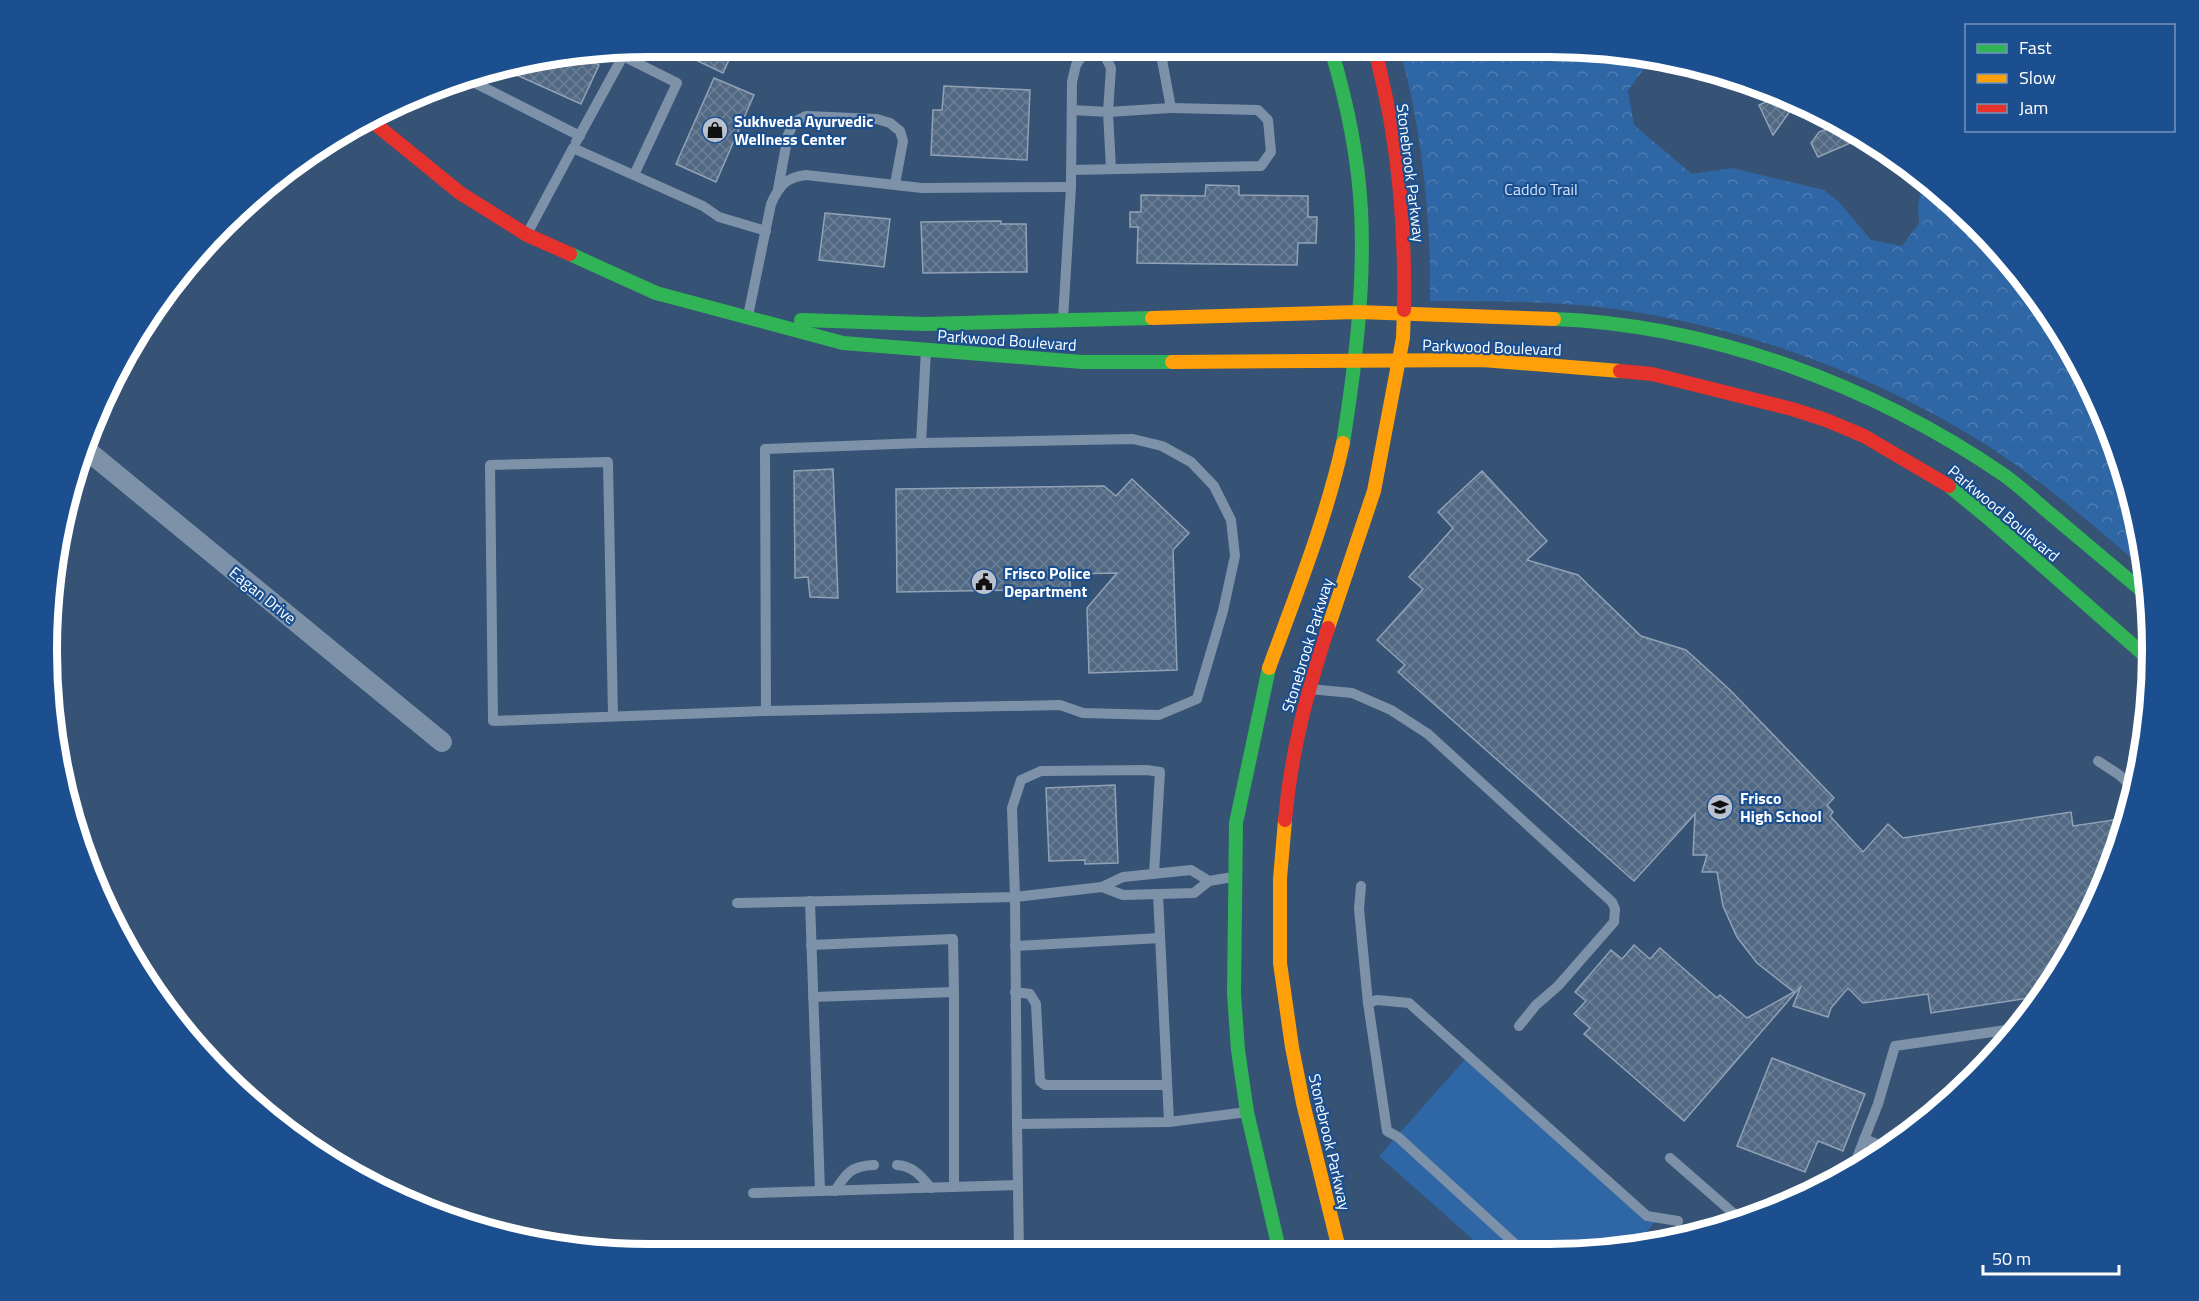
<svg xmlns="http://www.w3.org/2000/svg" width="2199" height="1301" font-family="'Titillium Web',sans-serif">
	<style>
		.forest { fill: url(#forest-crowns) }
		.green { fill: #2f66a5 }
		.building { fill: url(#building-cross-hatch); stroke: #92a2b6; stroke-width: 1.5 }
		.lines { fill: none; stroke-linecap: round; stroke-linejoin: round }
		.lane { stroke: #7d92a8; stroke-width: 10 }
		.street { stroke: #7d92a8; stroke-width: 20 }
		.fast { stroke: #30b455; stroke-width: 14 }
		.slow { stroke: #ff9f0a; stroke-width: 14 }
		.jam { stroke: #e5322d; stroke-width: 14 }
		.labels { text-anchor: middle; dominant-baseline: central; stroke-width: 4.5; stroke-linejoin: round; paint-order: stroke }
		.poi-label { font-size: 16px; font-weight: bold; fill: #fff; stroke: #1b4f8f; text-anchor: start }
		.street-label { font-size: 16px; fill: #fff; stroke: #1b4f8f }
		.park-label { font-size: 16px; fill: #cfe3fa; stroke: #1b4f8f }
		.rim { fill: none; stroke: #fff; stroke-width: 8 }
	</style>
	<defs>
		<pattern id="forest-crowns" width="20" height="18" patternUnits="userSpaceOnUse" patternTransform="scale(1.5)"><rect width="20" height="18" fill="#2f66a5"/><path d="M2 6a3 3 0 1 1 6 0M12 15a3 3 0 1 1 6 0" fill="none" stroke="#4e7db2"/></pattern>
		<pattern id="building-cross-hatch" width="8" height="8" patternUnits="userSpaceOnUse" patternTransform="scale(1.5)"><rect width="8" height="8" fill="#526984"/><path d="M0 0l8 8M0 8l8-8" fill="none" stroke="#6c8096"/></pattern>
	</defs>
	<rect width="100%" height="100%" fill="#365274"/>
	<path class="forest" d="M 1588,48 L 1650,60 L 1628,91 L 1634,125 L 1692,174 L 1732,168 L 1824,190 L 1839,202 L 1871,240 L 1902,246 L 1919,223 L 1918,207 L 1922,180 L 1976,224 L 2051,315 L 2107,420 L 2141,533 L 2144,569 C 2094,526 2044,482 1988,446 C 1875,374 1747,328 1616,309 C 1554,301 1492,301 1430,301 C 1431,215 1422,132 1400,49 Z"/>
	<polygon class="green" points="1469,1055 1655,1222 1634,1246 1588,1253 1488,1253 1379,1156"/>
	<g class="building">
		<polygon points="677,51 733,51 723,73"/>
		<polygon points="570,52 599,65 581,104 501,68"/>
		<polygon points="714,78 754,95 716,182 676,164"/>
		<polygon points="944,86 1030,90 1027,160 931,155 933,110 942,110"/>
		<polygon points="1779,96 1795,104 1773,135 1759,105"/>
		<polygon points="1831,122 1862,138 1818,157 1811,143 1819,132 1827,129"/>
		<polygon points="1206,185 1239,186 1239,195 1308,196 1308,217 1317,217 1316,243 1298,243 1297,265 1137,263 1138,227 1130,227 1130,212 1141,212 1141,195 1205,196"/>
		<polygon points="825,213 890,219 884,267 819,260"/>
		<polygon points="1001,221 1001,224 1026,224 1027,272 923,273 921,222"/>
		<polygon points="833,469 838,598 810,597 808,577 795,578 794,471"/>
		<polygon points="1482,471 1547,541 1527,560 1578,575 1641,636 1686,650 1730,690 1834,798 1827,805 1833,812 1830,816 1863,852 1888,824 1903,838 2071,812 2073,826 2120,819 2122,831 2106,882 2051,986 2042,996 1931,1013 1928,994 1863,1003 1848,988 1831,1008 1828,1017 1793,1006 1801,986 1684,1121 1584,1034 1590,1028 1574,1014 1586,1001 1575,992 1611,950 1622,959 1634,945 1650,959 1660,948 1717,998 1720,995 1747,1018 1794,992 1757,963 1737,937 1723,906 1717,872 1702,872 1707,855 1693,855 1695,814 1634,881 1398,672 1405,665 1377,640 1423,589 1409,577 1453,528 1438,512"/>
		<polygon points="1132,479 1189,533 1173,550 1177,670 1089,673 1087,608 1117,573 1070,574 1070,589 897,592 896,489 1104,486 1116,496"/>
		<polygon points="1115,785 1118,863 1085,864 1085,860 1049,861 1046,788"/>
		<polygon points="1772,1058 1865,1094 1843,1151 1818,1141 1805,1172 1737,1146"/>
	</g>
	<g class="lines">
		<g class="lane">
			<polyline points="1102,50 1111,68 1108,112 1171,108 1160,49"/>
			<polyline points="623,56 677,83 634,175"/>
			<polyline points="463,77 580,136"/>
			<polyline points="1072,110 1108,112 1111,169"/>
			<polyline points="576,142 623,56 611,52"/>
			<polyline points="1071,170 1261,166 1271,152 1268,120 1258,110 1171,108"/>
			<polyline points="778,189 788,135 794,122 806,116 877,119 890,123 900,131 903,141 895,184"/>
			<polyline points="527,234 573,148 703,206 719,217 766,231"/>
			<path d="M 748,316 L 771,204 C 779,186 786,177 806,175 L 922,188 L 1071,187"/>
			<polyline points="1063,319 1071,187 1072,82 1076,65 1086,50"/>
			<polygon points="1133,439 1162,446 1191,462 1214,486 1231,520 1235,556 1223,611 1197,699 1159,715 1083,713 1060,705 766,711 765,449 921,443"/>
			<polyline points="921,443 926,350"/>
			<polyline points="1309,689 1352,693 1391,710 1428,734 1612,902 1615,909 1614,922 1558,986 1536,1005 1519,1026"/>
			<polyline points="613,716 608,462 490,465 493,721 766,711"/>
			<polyline points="2098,761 2118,774 2135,789"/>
			<polyline points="1209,881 1194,893 1123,895 1102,887 1123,877 1191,870 1209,881 1233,877"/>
			<polyline points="1361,886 1359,909 1368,1003 1377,1000 1409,1003 1647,1216 1678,1221"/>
			<polyline points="1102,887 1015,897 1017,1124 1169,1122 1247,1112"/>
			<polyline points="1158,894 1169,1122"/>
			<polyline points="810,901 820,1191"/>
			<polyline points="737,903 1015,897 1012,808 1021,780 1041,771 1147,770 1160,772 1154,874"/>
			<polyline points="811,945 953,939 954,992"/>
			<polyline points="1015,946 1160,938"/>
			<polyline points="1015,992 1030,994 1036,1004 1040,1081 1045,1085 1167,1085"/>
			<polyline points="813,997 954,992 954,1187"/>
			<polyline points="1368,1003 1387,1131 1398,1137 1525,1253"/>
			<polyline points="1017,1124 1019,1253"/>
			<polyline points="1864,1139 1887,1148"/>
			<polyline points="1670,1158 1740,1219"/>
			<path d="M 897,1165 C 913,1166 921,1176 931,1188"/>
			<polyline points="1851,1173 1878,1104 1895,1046 2013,1029"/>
			<path d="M 835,1191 C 846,1173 851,1166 874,1165"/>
			<polyline points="753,1193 1018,1185"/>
		</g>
		<polyline class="street" points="83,447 442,742"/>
		<g class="fast">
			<path d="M 1331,49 C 1347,102 1358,155 1361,210 C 1365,287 1355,367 1343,443"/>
			<polyline points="570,254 656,293 843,343 1082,362 1172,362"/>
			<path d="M 1554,319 C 1712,325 1874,386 2004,475 C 2021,487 2037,503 2053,516 C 2084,542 2116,569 2147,595"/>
			<polyline points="801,320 925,324 1152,318"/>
			<polyline points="1949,486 1987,517 2151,661"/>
			<polyline points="1269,668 1236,823 1234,994 1238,1050 1247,1112 1280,1253"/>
		</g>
		<g class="slow">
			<polyline points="1152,318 1358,312 1554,319"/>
			<polyline points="1172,362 1482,360 1620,371"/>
			<polyline points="1328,628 1374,491 1403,338 1404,310"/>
			<path d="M 1269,668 C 1296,594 1326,520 1343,443"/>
			<polyline points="1285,820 1280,879 1280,963 1292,1047 1303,1103 1340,1253"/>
		</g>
		<g class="jam">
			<path d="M 1375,49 C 1381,76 1388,103 1392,130 C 1402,190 1405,249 1404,310"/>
			<polyline points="368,118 460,193 527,235 570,254"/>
			<polyline points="1620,371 1652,374 1792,409 1826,420 1864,436 1949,486"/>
			<path d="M 1285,820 C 1291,752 1307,692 1328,628"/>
		</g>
	</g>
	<defs>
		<g id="shop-disc" transform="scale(1.35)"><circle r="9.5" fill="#b9c2ce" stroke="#1b4f8f"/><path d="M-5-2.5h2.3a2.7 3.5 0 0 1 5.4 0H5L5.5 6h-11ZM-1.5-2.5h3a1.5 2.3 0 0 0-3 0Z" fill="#111"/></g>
		<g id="civic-disc" transform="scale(1.35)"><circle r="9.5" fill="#b9c2ce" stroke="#1b4f8f"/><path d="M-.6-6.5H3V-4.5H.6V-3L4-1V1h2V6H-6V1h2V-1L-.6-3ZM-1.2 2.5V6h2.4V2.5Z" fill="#111"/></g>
		<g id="school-disc" transform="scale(1.35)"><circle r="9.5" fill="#b9c2ce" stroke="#1b4f8f"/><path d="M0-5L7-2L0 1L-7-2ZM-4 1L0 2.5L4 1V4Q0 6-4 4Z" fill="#111"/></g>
	</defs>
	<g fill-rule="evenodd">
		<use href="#shop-disc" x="715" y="130"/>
		<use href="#civic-disc" x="984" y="582"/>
		<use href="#school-disc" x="1720" y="807"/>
	</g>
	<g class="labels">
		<g class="poi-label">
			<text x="734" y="121">Sukhveda Ayurvedic<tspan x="734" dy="18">Wellness Center</tspan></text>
			<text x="1004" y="573">Frisco Police<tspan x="1004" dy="18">Department</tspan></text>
			<text x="1740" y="798">Frisco<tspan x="1740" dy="18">High School</tspan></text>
		</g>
		<g class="street-label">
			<text transform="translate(1411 173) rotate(83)">Stonebrook Parkway</text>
			<text transform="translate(1007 340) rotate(4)">Parkwood Boulevard</text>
			<text transform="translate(1492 347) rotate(2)">Parkwood Boulevard</text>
			<text transform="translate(2004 513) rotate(40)">Parkwood Boulevard</text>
			<text transform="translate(263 595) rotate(39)">Eagan Drive</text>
			<text transform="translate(1307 645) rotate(-73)">Stonebrook Parkway</text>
			<text transform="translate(1330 1142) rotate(77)">Stonebrook Parkway</text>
		</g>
		<g class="park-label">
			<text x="1541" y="189">Caddo Trail</text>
		</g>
	</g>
	<path d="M0 0H2199V1301H0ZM650 57H1549A593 593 0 0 1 2142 650V651A593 593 0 0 1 1549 1244H650A593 593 0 0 1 57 651V650A593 593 0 0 1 650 57Z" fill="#1b4f8f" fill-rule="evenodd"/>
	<path class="rim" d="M650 57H1549A593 593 0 0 1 2142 650V651A593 593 0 0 1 1549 1244H650A593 593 0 0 1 57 651V650A593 593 0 0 1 650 57Z"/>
	<rect x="1965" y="24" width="210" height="108" fill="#1b4f8f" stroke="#7695bc" stroke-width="1.5"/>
	<rect x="1977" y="44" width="30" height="9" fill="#30b455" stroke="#7695bc" stroke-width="1.5"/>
	<text x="2019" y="54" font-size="18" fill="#ffffff">Fast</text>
	<rect x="1977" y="74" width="30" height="9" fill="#ff9f0a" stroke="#7695bc" stroke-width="1.5"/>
	<text x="2019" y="84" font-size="18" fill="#ffffff">Slow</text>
	<rect x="1977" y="104" width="30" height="9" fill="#e5322d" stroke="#7695bc" stroke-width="1.5"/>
	<text x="2019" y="114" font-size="18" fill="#ffffff">Jam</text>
	<path d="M1983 1265v9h136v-9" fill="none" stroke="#ffffff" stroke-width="3"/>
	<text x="1992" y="1265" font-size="18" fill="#ffffff" stroke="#1b4f8f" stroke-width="4.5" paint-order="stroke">50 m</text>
</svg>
